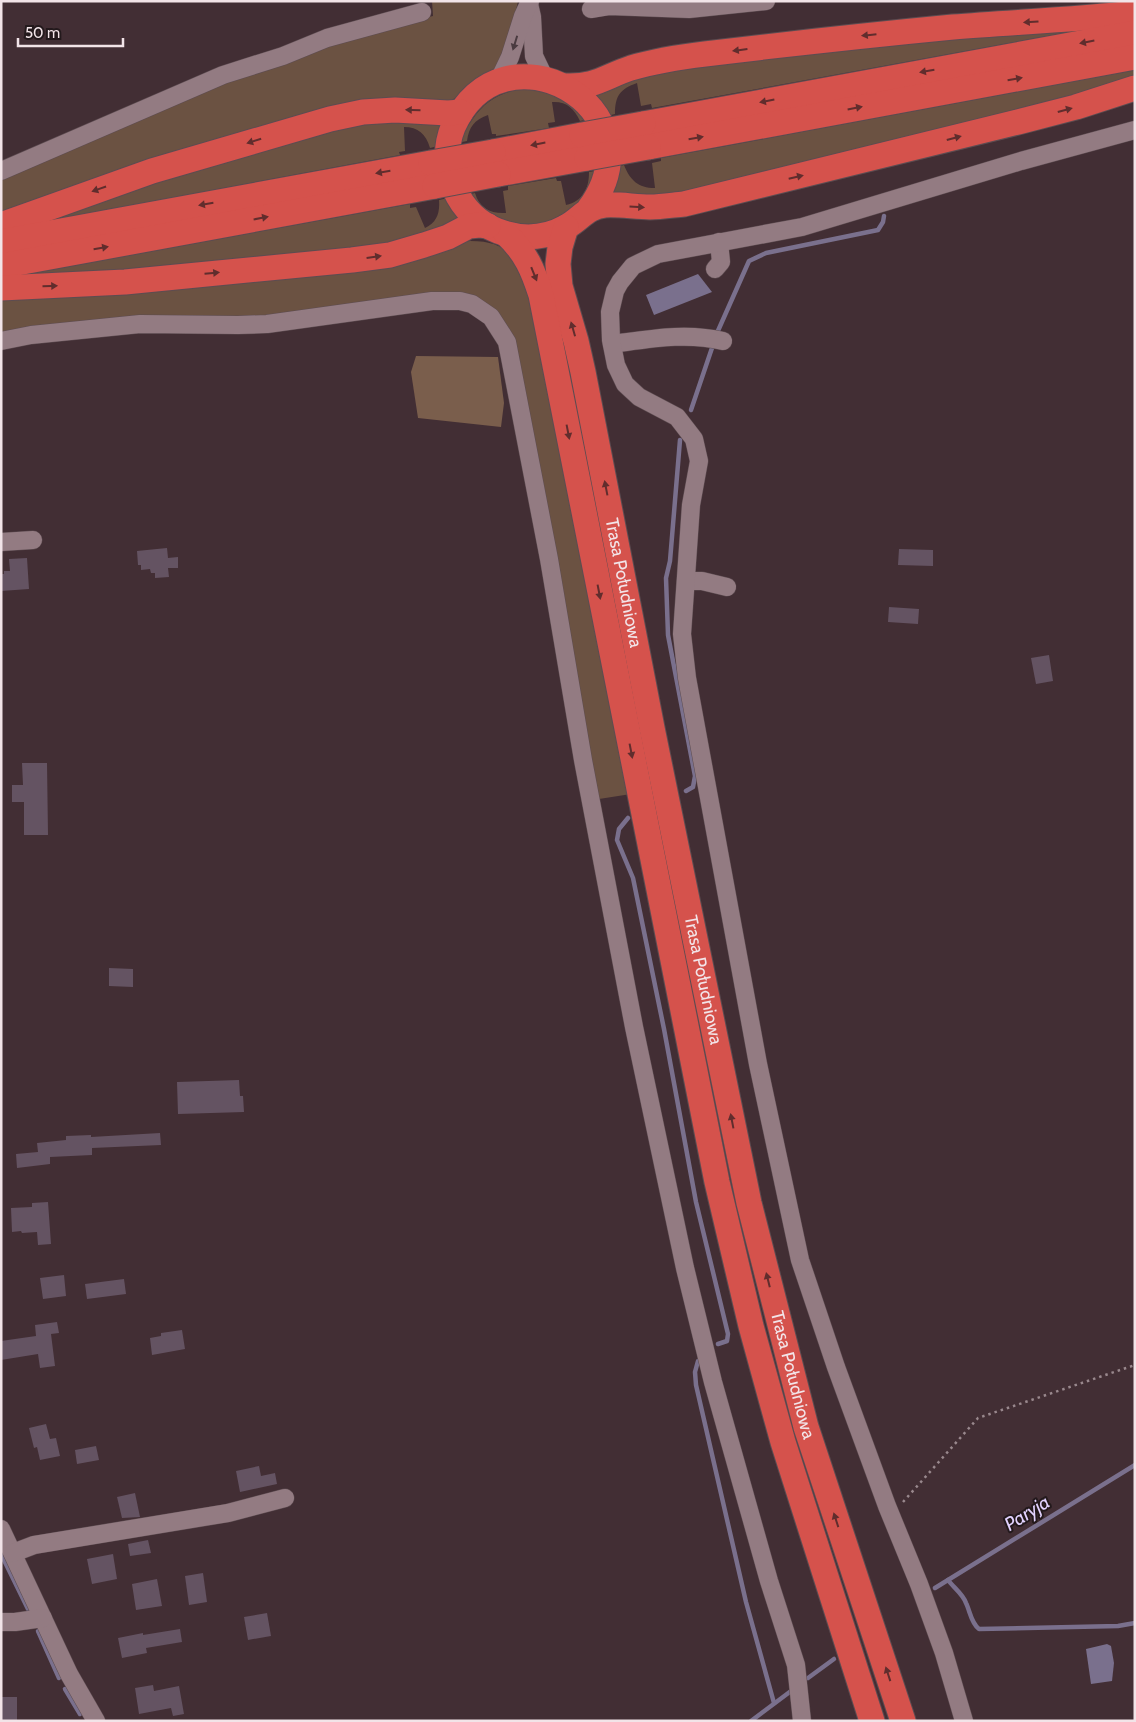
<svg xmlns="http://www.w3.org/2000/svg" width="1136" height="1722" font-family="Cabin,sans-serif">
	<style>
		.green { fill: #6b5242 }
		.forest { fill: #7a5e4c }
		.water { fill: #7a708d }
		.lines { fill: none; stroke-linecap: round; stroke-linejoin: round }
		.stream { stroke: #7a708d; stroke-width: 4.5 }
		.building { fill: #645362 }
		.minor-casing { stroke: #5d4c51; stroke-width: 19 }
		.highway-casing { stroke: #5d4c51; stroke-width: 27 }
		.path { stroke: #99888d; stroke-width: 2.5; stroke-dasharray: 2.5 4; stroke-linecap: butt }
		.minor { stroke: #937b82; stroke-width: 18 }
		.highway { stroke: #d5524c; stroke-width: 25 }
		.highway-bridge-casing { stroke: #5d4c51; stroke-width: 27; stroke-linecap: butt }
		.highway-bridge { stroke: #d5524c; stroke-width: 25 }
		.oneway { fill: #612d2d }
		.oneway2 { fill: #4a3b40 }
		.labels { text-anchor: middle; dominant-baseline: central; stroke-width: 4; stroke-linejoin: round; paint-order: stroke }
		.street-label { font-size: 18px; fill: #f2e4e8; stroke: #23191c }
		.water-label { font-size: 19px; font-style: italic; fill: #e3d3ff; stroke: #23191c }
	</style>
	<rect width="100%" height="100%" fill="#422e34"/>
	<g class="green">
		<polygon points="432,1 518,1 509,44 493,73 452,100 441,103 423,104 1,220 1,175 192,95 342,37 433,16"/>
		<path d="M 1081,30 L 652,108 L 651,104 L 641,106 L 637,83 C 620,89 615,96 615,114 L 607,116 L 593,95 L 639,74 L 892,41 Z"/>
		<path d="M 1135,70 L 1135,77 L 1091,91 L 782,171 L 659,196 L 610,196 L 618,174 L 618,167 L 624,165 C 630,180 638,188 655,188 L 652,163 L 661,161 L 661,158 Z"/>
		<path d="M 528,88 L 561,97 L 585,120 L 580,121 C 574,108 566,101 552,102 L 555,122 L 548,123 L 549,128 L 496,136 L 496,134 L 492,134 L 488,115 C 474,120 469,127 467,141 L 462,142 C 463,133 467,128 472,120 C 486,99 503,91 528,88 Z"/>
		<path d="M 442,121 L 438,146 L 430,148 C 426,134 418,127 404,127 L 405,151 L 399,152 L 400,155 L 37,223 L 102,195 L 350,122 Z"/>
		<path d="M 595,171 C 592,179 590,188 584,195 C 556,235 498,234 471,194 L 475,193 C 479,208 491,214 506,213 L 503,191 L 508,190 L 508,186 L 556,178 L 557,181 L 561,181 L 566,205 C 583,201 589,189 589,172 Z"/>
		<path d="M 448,198 L 461,219 L 457,222 L 380,247 L 231,264 L 11,277 L 410,204 L 410,208 L 416,207 L 425,228 C 437,222 440,213 439,200 Z"/>
		<path d="M 470,241 C 505,241 511,254 529,280 L 631,794 L 599,799 L 517,352 L 483,301 L 1,335 L 1,292 Z"/>
	</g>
	<polygon class="forest" points="416,356 498,357 504,403 501,427 418,418 411,372"/>
	<g class="water">
		<polygon points="698,274 712,292 654,315 646,295"/>
		<polygon points="1107,1644 1111,1646 1114,1663 1112,1681 1091,1684 1086,1649"/>
	</g>
	<g class="lines">
		<g class="stream">
			<polyline points="717,333 749,261 766,253 878,230 883,222 884,216"/>
			<polyline points="691,410 713,345"/>
			<polyline points="680,440 670,561 666,578 668,635 695,776 693,787 686,791"/>
			<polyline points="628,818 619,829 617,840 633,878 664,1029 696,1202 728,1334 727,1341 718,1344"/>
			<polyline points="698,1361 695,1372 696,1385 746,1602 774,1703"/>
			<polyline points="1,1554 28,1609"/>
			<path d="M 948,1580 C 953,1587 963,1594 966,1603 C 970,1611 971,1623 979,1629 L 1118,1626 L 1135,1623"/>
			<polyline points="935,1588 1135,1465"/>
			<polyline points="38,1631 59,1678"/>
			<polyline points="808,1678 834,1659"/>
			<polyline points="65,1689 80,1714"/>
			<polyline points="751,1721 791,1691"/>
		</g>
	</g>
	<g class="building">
		<polygon points="167,548 168,558 178,557 178,568 168,568 169,577 155,578 155,573 151,573 150,569 141,570 141,565 138,565 137,551"/>
		<polygon points="899,549 933,550 933,566 898,565"/>
		<polygon points="27,558 29,589 1,591 1,574 4,574 4,571 10,571 9,559"/>
		<polygon points="889,607 919,609 918,624 888,622"/>
		<polygon points="1049,655 1053,681 1036,684 1031,658"/>
		<polygon points="22,763 47,763 48,835 24,835 24,802 12,802 12,785 23,785"/>
		<polygon points="109,968 133,969 133,987 109,986"/>
		<polygon points="239,1080 240,1096 243,1096 244,1112 178,1114 177,1082"/>
		<polygon points="160,1133 161,1145 92,1148 92,1155 50,1157 50,1164 17,1168 16,1154 38,1152 37,1143 66,1140 66,1136 91,1135 91,1137"/>
		<polygon points="48,1202 51,1244 38,1245 37,1232 22,1233 21,1231 12,1232 11,1208 32,1207 32,1203"/>
		<polygon points="64,1275 66,1296 43,1299 40,1278"/>
		<polygon points="124,1279 126,1294 87,1299 85,1284"/>
		<polygon points="57,1322 59,1333 51,1334 55,1366 40,1368 38,1354 1,1360 1,1341 36,1336 35,1325"/>
		<polygon points="182,1330 185,1349 152,1355 150,1338 161,1336 161,1333"/>
		<polygon points="46,1424 50,1439 56,1438 60,1456 40,1460 37,1447 34,1448 29,1428"/>
		<polygon points="96,1446 99,1460 77,1464 75,1450"/>
		<polygon points="259,1466 261,1476 275,1473 277,1484 240,1492 236,1471"/>
		<polygon points="135,1493 140,1517 122,1518 117,1497"/>
		<polygon points="148,1540 151,1553 130,1556 128,1544"/>
		<polygon points="113,1554 117,1579 92,1584 87,1559"/>
		<polygon points="203,1573 207,1602 189,1605 185,1576"/>
		<polygon points="157,1579 162,1606 136,1610 132,1584"/>
		<polygon points="267,1613 271,1636 248,1640 244,1617"/>
		<polygon points="180,1629 182,1642 146,1648 147,1653 122,1658 118,1638 143,1633 143,1635"/>
		<polygon points="153,1685 154,1691 179,1686 184,1714 173,1716 171,1708 139,1714 135,1688"/>
		<rect x="1" y="1697" width="16" height="23"/>
	</g>
	<g class="lines">
		<g class="minor-casing">
			<g id="minor">
				<polyline points="529,4 532,17 534,56 545,79"/>
				<polyline points="591,9 609,6 689,9 766,1"/>
				<polyline points="498,82 510,57 523,16 530,1"/>
				<polyline points="1,171 223,75 283,56 327,38 422,12"/>
				<polyline points="715,269 721,262 719,242"/>
				<polyline points="1,341 31,335 140,324 238,325 267,324 432,301 460,301 472,304 491,317 507,342 549,559 583,760 634,1027 685,1268 713,1382 769,1581 796,1665 802,1721"/>
				<path d="M 612,344 C 650,339 686,332 723,341"/>
				<polyline points="1,542 33,540"/>
				<polyline points="686,581 702,581 727,587"/>
				<polyline points="1,1529 69,1674 96,1721"/>
				<polyline points="13,1553 34,1545 228,1513 285,1498"/>
				<polyline points="1,1622 15,1622 43,1618"/>
				<polyline points="964,1721 944,1653 919,1584 887,1506 836,1367 800,1260 758,1064 687,678 682,634 691,505 699,461 694,439 677,417 639,397 625,384 616,365 611,340 610,312 615,291 620,282 633,266 658,254 802,227 1021,161 1135,130"/>
			</g>
		</g>
		<g class="highway-casing">
			<g id="highway">
				<path d="M 566,86 C 596,87 604,77 631,68 C 655,61 680,57 705,54 C 788,44 870,35 953,27 C 1014,22 1074,20 1135,13"/>
				<polyline points="643,124 1135,33"/>
				<polyline points="648,147 1135,57"/>
				<polyline points="493,152 582,135"/>
				<polyline points="498,174 587,158"/>
				<path d="M 589,209 C 664,107 501,17 453,127 C 444,149 446,175 458,196 C 479,234 528,248 566,227 C 581,219 586,207 605,205 C 620,204 635,207 650,207 C 661,207 673,205 684,204 L 1018,122 L 1076,107 L 1135,88"/>
				<polyline points="1,225 152,171 330,119 363,112 395,110 448,113 461,112"/>
				<path id="s1" d="M 566,227 L 560,247 L 558,264 L 560,286 L 576,341 L 583,372 L 652,728 L 749,1203 L 806,1427 L 903,1721"/>
				<path d="M 506,234 C 526,253 533,270 541,295 L 717,1182 L 751,1326 L 783,1442 L 872,1721"/>
				<polyline points="1,242 431,163"/>
				<polyline points="1,266 435,186"/>
				<polyline points="1,288 125,282 352,260 390,255 424,245 448,237 469,226 480,225 488,226"/>
			</g>
		</g>
		<polyline class="path" points="903,1502 978,1418 1135,1365"/>
		<use href="#minor" class="minor"/>
		<use href="#highway" class="highway"/>
		<g class="highway-bridge-casing">
			<g id="highway-bridge">
				<polyline points="582,135 643,124"/>
				<polyline points="587,158 648,147"/>
				<polyline points="431,163 493,152"/>
				<polyline points="435,186 498,174"/>
			</g>
		</g>
		<use href="#highway-bridge" class="highway-bridge"/>
	</g>
	<defs><path id="oneway-solid" d="M-6-.8H1V-3.2L6.5 0L1 3.2V.8H-6Z" transform="scale(1.25)"/></defs>
	<g class="oneway">
		<use href="#oneway-solid" transform="translate(1031 22) rotate(176)"/>
		<use href="#oneway-solid" transform="translate(869 35) rotate(174)"/>
		<use href="#oneway-solid" transform="translate(1087 42) rotate(169)"/>
		<use href="#oneway-solid" transform="translate(740 50) rotate(173)"/>
		<use href="#oneway-solid" transform="translate(927 71) rotate(170)"/>
		<use href="#oneway-solid" transform="translate(1015 79) rotate(-10)"/>
		<use href="#oneway-solid" transform="translate(767 101) rotate(169)"/>
		<use href="#oneway-solid" transform="translate(855 108) rotate(-11)"/>
		<use href="#oneway-solid" transform="translate(413 110) rotate(-179)"/>
		<use href="#oneway-solid" transform="translate(1065 110) rotate(-15)"/>
		<use href="#oneway-solid" transform="translate(696 138) rotate(-10)"/>
		<use href="#oneway-solid" transform="translate(954 138) rotate(-15)"/>
		<use href="#oneway-solid" transform="translate(254 141) rotate(163)"/>
		<use href="#oneway-solid" transform="translate(538 144) rotate(169)"/>
		<use href="#oneway-solid" transform="translate(383 172) rotate(170)"/>
		<use href="#oneway-solid" transform="translate(796 177) rotate(-13)"/>
		<use href="#oneway-solid" transform="translate(99 189) rotate(161)"/>
		<use href="#oneway-solid" transform="translate(206 204) rotate(170)"/>
		<use href="#oneway-solid" transform="translate(637 207) rotate(3)"/>
		<use href="#oneway-solid" transform="translate(261 218) rotate(-11)"/>
		<use href="#oneway-solid" transform="translate(101 248) rotate(-10)"/>
		<use href="#oneway-solid" transform="translate(374 257) rotate(-8)"/>
		<use href="#oneway-solid" transform="translate(212 273) rotate(-5)"/>
		<use href="#oneway-solid" transform="translate(534 274) rotate(68)"/>
		<use href="#oneway-solid" transform="translate(50 286) rotate(-2)"/>
		<use href="#oneway-solid" transform="translate(573 329) rotate(-106)"/>
		<use href="#oneway-solid" transform="translate(568 432) rotate(79)"/>
		<use href="#oneway-solid" transform="translate(606 488) rotate(-101)"/>
		<use href="#oneway-solid" transform="translate(599 592) rotate(79)"/>
		<use href="#oneway-solid" transform="translate(631 751) rotate(79)"/>
		<use href="#oneway-solid" transform="translate(732 1121) rotate(-101)"/>
		<use href="#oneway-solid" transform="translate(768 1280) rotate(-104)"/>
		<use href="#oneway-solid" transform="translate(836 1520) rotate(-108)"/>
		<use href="#oneway-solid" transform="translate(888 1674) rotate(-108)"/>
	</g>
	<use class="oneway2" href="#oneway-solid" transform="translate(515 43) rotate(107)"/>
	<g class="labels">
		<g class="street-label">
			<text stroke="none"><textPath href="#s1" startOffset="364">Trasa Południowa</textPath></text>
			<text stroke="none"><textPath href="#s1" startOffset="769">Trasa Południowa</textPath></text>
			<text stroke="none"><textPath href="#s1" startOffset="1174">Trasa Południowa</textPath></text>
		</g>
		<g class="water-label">
			<text transform="translate(1027 1513) rotate(-32)">Paryja</text>
		</g>
	</g>
	<rect width="1136" height="1722" fill="none" stroke="#f2e4e8" stroke-width="5"/>
	<path d="M18 38v8h105v-8" fill="none" stroke="#f2e4e8" stroke-width="2.5"/>
	<text x="25" y="38" font-size="15" fill="#f2e4e8" stroke="#23191c" stroke-width="4" paint-order="stroke">50 m</text>
</svg>
